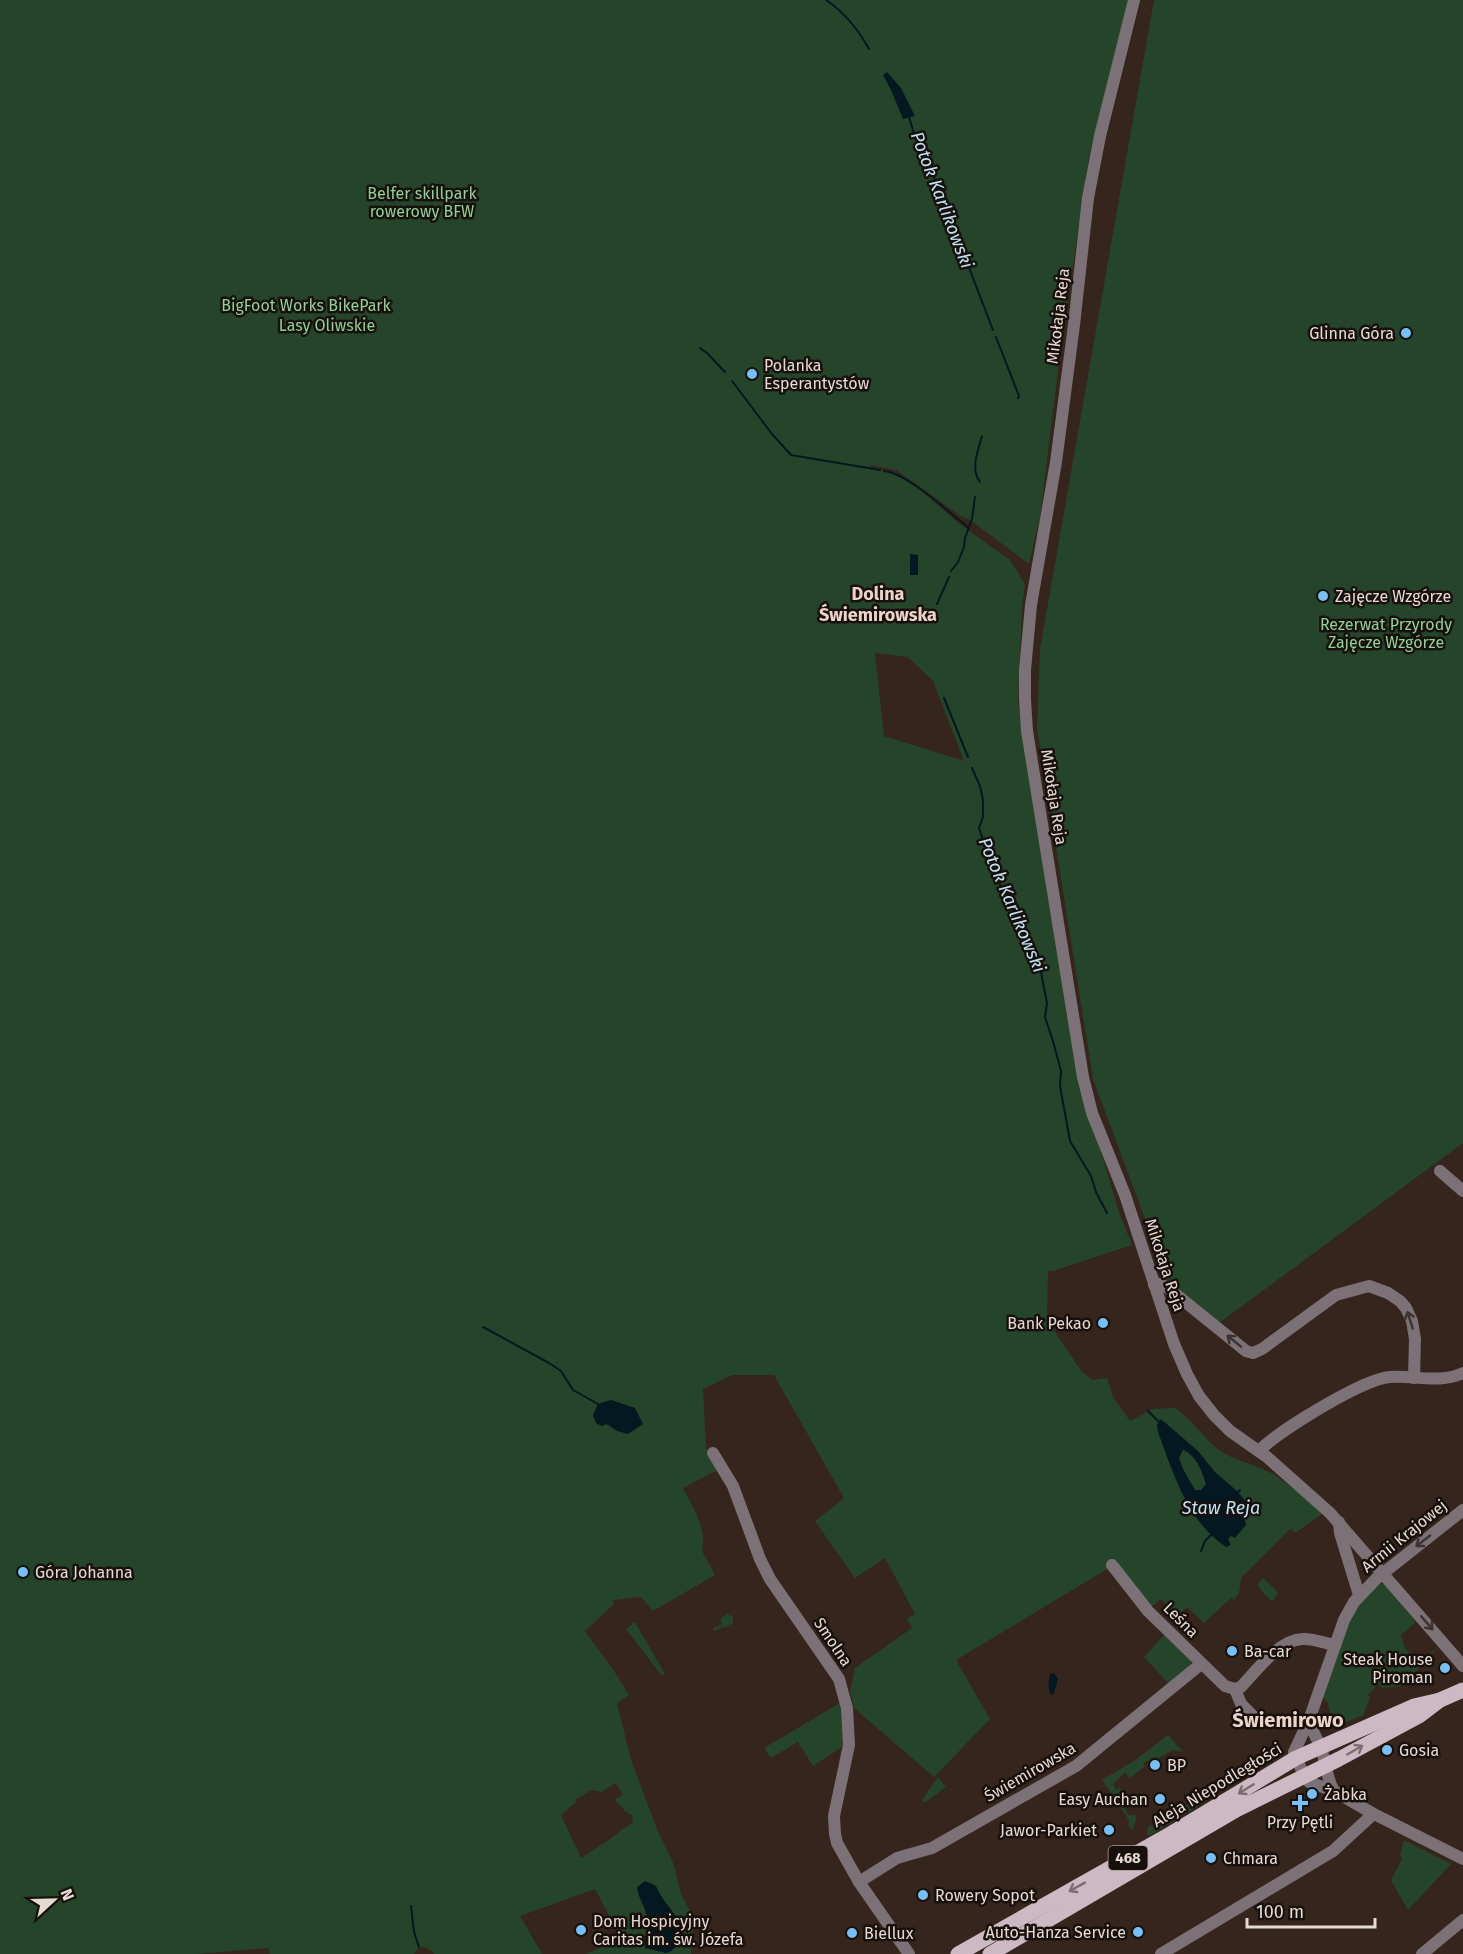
<svg xmlns="http://www.w3.org/2000/svg" width="1463" height="1954" font-family="'Fira Sans',sans-serif">
	<style>
		.green { fill: #25452a; fill-rule: evenodd }
		.water { fill: #041821; fill-rule: evenodd }
		.lines { fill: none; stroke-linecap: round; stroke-linejoin: round }
		.stream { stroke: #041821; stroke-width: 2 }
		.minor { stroke: #7b7177; stroke-width: 12 }
		.major { stroke: #ccb9c4; stroke-width: 15 }
		.oneway { stroke: #3b3231 }
		.oneway2 { stroke: #7b6d71 }
		.poi-dot { fill: #76c0f7; stroke: #18100c; stroke-width: 2 }
		.labels { text-anchor: middle; dominant-baseline: central; stroke-width: 5; stroke-linejoin: round; paint-order: stroke }
		.shield { fill: #18100c; stroke: #a89d98; stroke-width: 1.5 }
		.shield-label { font-size: 15px; font-weight: bold; fill: #e6dad4 }
		.park-label { font-size: 16px; fill: #8dd296; stroke: #18100c }
		.street-label { font-size: 16px; fill: #e6dad4; stroke: #18100c }
		.poi-label { font-size: 16px; fill: #e6dad4; stroke: #18100c; text-anchor: start }
		.water-label { font-size: 18px; font-style: italic; fill: #c0e3f4; stroke: #18100c }
		.neighbourhood-label { font-size: 18px; font-weight: bold; fill: #ecd4c8; stroke: #18100c }
		.quarter-label { font-size: 20px; font-weight: bold; fill: #ecd4c8; stroke: #18100c }
	</style>
	<rect width="100%" height="100%" fill="#36251c"/>
	<g class="green">
		<path d="M 0,0 L 1128,0 L 1089,157 L 1061,346 L 1040,517 L 1029,564 L 969,519 L 961,516 L 896,470 L 871,465 L 870,468 L 895,473 L 923,492 L 958,523 L 1010,560 L 1025,584 L 1022,609 L 1018,703 L 1075,1064 L 1085,1109 L 1102,1155 L 1119,1212 L 1132,1245 L 1053,1271 L 1048,1271 L 1047,1320 L 1082,1372 L 1092,1380 L 1107,1378 L 1113,1397 L 1130,1421 L 1152,1409 L 1175,1408 C 1192,1419 1203,1438 1219,1450 C 1235,1461 1254,1464 1271,1473 C 1290,1484 1306,1499 1322,1514 L 1295,1533 L 1292,1529 L 1289,1530 L 1241,1578 L 1239,1593 L 1234,1600 L 1231,1598 L 1204,1623 L 1187,1607 L 1178,1616 L 1161,1599 L 1150,1608 L 1109,1568 L 956,1660 L 990,1719 L 934,1777 L 854,1708 L 850,1692 L 855,1668 L 912,1628 L 907,1619 L 915,1614 L 885,1558 L 855,1578 L 815,1521 L 843,1499 L 843,1496 L 774,1375 L 732,1375 L 703,1389 L 706,1447 L 710,1460 L 718,1470 L 683,1488 C 693,1508 707,1528 702,1551 L 715,1575 L 653,1611 L 641,1597 L 613,1600 L 614,1604 L 585,1631 L 614,1671 L 629,1695 L 617,1703 L 631,1760 L 657,1829 L 674,1865 L 681,1894 L 694,1919 L 691,1954 L 586,1954 L 621,1938 L 595,1889 L 520,1916 L 542,1954 L 434,1954 C 430,1948 426,1947 419,1947 L 414,1954 L 270,1954 L 268,1948 L 195,1954 L 0,1954 ZM 875,653 L 908,657 L 933,681 L 964,761 L 884,736 ZM 611,1400 L 635,1408 L 617,1431 L 593,1416 L 598,1404 ZM 615,1783 L 623,1794 L 615,1800 L 625,1811 L 632,1815 L 633,1823 L 625,1827 L 609,1840 L 581,1858 L 561,1815 L 576,1802 L 575,1800 L 591,1790 L 602,1792 ZM 650,1882 L 656,1886 L 660,1896 L 671,1909 L 682,1930 L 671,1951 L 666,1953 L 643,1942 C 649,1922 647,1914 640,1895 Z"/>
		<polygon points="1154,0 1463,0 1463,1143 1219,1323 1162,1280 1147,1224 1093,1079 1037,728 1040,649"/>
		<polygon points="1263,1578 1278,1592 1274,1600 1270,1600 1260,1589 1258,1584"/>
		<path d="M 1386,1583 L 1414,1616 L 1413,1618 L 1416,1622 L 1401,1635 L 1405,1648 L 1418,1662 L 1438,1647 L 1402,1686 L 1382,1688 L 1378,1684 L 1368,1695 L 1370,1698 L 1363,1715 L 1335,1727 L 1334,1719 L 1331,1720 L 1328,1703 L 1322,1696 C 1331,1670 1354,1586 1386,1583 Z"/>
		<polygon points="727,1614 733,1617 733,1623 724,1628 721,1626 721,1629 713,1631 713,1628 722,1624 720,1619"/>
		<polygon points="635,1622 665,1674 662,1676 626,1629"/>
		<polygon points="1165,1634 1191,1661 1191,1665 1168,1683 1144,1657"/>
		<polygon points="840,1703 842,1713 843,1746 813,1766 798,1742 771,1758 764,1748"/>
		<polygon points="1168,1735 1183,1752 1173,1750 1157,1759 1155,1757 1143,1763 1145,1766 1130,1778 1125,1772 1113,1784 1116,1790 1120,1788 1129,1804 1124,1807 1129,1816 1135,1814 1136,1820 1132,1830 1128,1825 1129,1820 1102,1780 1134,1761"/>
		<polygon points="938,1777 946,1787 924,1803 922,1800"/>
		<polygon points="1194,1800 1205,1802 1151,1835 1147,1835 1148,1827 1152,1825 1154,1829 1177,1816 1175,1812"/>
		<polygon points="1404,1840 1451,1864 1408,1910 1391,1880 1402,1859 1400,1855"/>
	</g>
	<g class="water">
		<polygon points="887,72 901,88 915,116 903,119 891,90 883,75"/>
		<polygon points="910,554 918,555 918,575 910,575"/>
		<polygon points="611,1400 635,1408 643,1424 628,1434 617,1431 607,1424 602,1426 596,1423 593,1415 598,1404"/>
		<path d="M 1161,1419 L 1198,1451 L 1215,1472 L 1238,1492 L 1248,1504 L 1244,1515 L 1246,1525 L 1235,1538 L 1231,1536 L 1228,1539 L 1231,1545 L 1226,1547 C 1188,1522 1173,1473 1158,1432 L 1157,1425 ZM 1183,1450 C 1196,1455 1202,1471 1206,1484 L 1201,1490 L 1195,1490 L 1184,1471 L 1179,1458 Z"/>
		<path d="M 1054,1673 L 1058,1679 L 1054,1693 L 1051,1695 C 1048,1691 1048,1679 1050,1674 Z"/>
		<path d="M 645,1881 L 656,1886 C 662,1903 685,1920 684,1940 L 671,1951 L 666,1953 L 645,1948 C 643,1938 649,1930 648,1919 C 646,1908 638,1898 637,1887 Z"/>
	</g>
	<g class="lines">
		<g class="stream">
			<path d="M 826,0 C 845,13 858,29 869,49"/>
			<polyline points="909,117 915,137 929,164 993,330"/>
			<polyline points="996,337 1019,396 1018,398"/>
			<polyline points="700,348 707,353 725,372"/>
			<polyline points="732,381 772,434 791,455 880,470"/>
			<path d="M 884,471 C 909,474 948,512 969,528"/>
			<path d="M 980,482 C 970,469 978,451 982,436"/>
			<polyline points="951,571 958,562 964,547 965,538 972,519 975,497"/>
			<polyline points="937,604 949,577"/>
			<polyline points="944,698 968,757"/>
			<polyline points="972,768 980,786 983,800 983,817 979,828 986,849 996,867 995,874 1040,967 1047,1003 1045,1017 1053,1041 1061,1071 1060,1086 1070,1141 1091,1176 1096,1192 1107,1213"/>
			<polyline points="483,1327 549,1363 561,1371 573,1390 598,1404"/>
			<polyline points="1148,1411 1159,1422"/>
			<polyline points="1238,1492 1240,1490"/>
			<polyline points="1201,1551 1205,1541 1211,1535"/>
			<polyline points="411,1906 414,1932 419,1947"/>
		</g>
		<g class="minor">
			<polyline points="1134,0 1100,136 1088,198 1074,325 1056,462 1031,605 1025,670 1025,700 1027,731 1083,1077 1092,1113 1125,1195 1174,1344 1187,1374 1199,1396 1214,1415 1230,1431 1267,1457 1330,1513 1463,1666"/>
			<polyline points="1440,1171 1463,1191"/>
			<polyline points="1154,1285 1160,1284 1168,1288 1246,1351 1253,1353 1262,1349 1336,1295 1369,1286 1388,1293 1400,1301 1406,1308 1412,1321 1415,1339 1414,1378"/>
			<path d="M 1259,1451 C 1278,1431 1363,1379 1390,1377 C 1413,1375 1441,1384 1463,1373"/>
			<polyline points="713,1453 733,1486 760,1559 770,1579 839,1679 847,1708 849,1745 834,1816 835,1834 837,1843 859,1882 909,1954"/>
			<polyline points="1463,1510 1377,1578 1354,1602 1344,1620 1309,1720 1294,1752 1304,1776 1309,1782 1334,1791 1372,1813 1463,1859"/>
			<polyline points="1339,1522 1340,1533 1359,1595"/>
			<path d="M 1112,1565 L 1148,1611 L 1225,1686 L 1235,1689 L 1241,1687 C 1256,1671 1279,1640 1302,1639 C 1313,1638 1324,1643 1334,1645"/>
			<polyline points="1235,1689 1241,1704 1257,1720"/>
			<path d="M 1309,1720 C 1311,1730 1317,1738 1321,1748 C 1326,1762 1326,1778 1334,1791"/>
			<polyline points="859,1882 897,1858 932,1848 1076,1766 1201,1664"/>
			<polyline points="1161,1954 1333,1851 1370,1817 1372,1813"/>
			<polyline points="1422,1954 1463,1920"/>
		</g>
		<g class="major">
			<polyline points="958,1954 1172,1833 1296,1758 1414,1706 1440,1700"/>
			<polyline points="990,1954 1236,1810 1339,1759 1419,1716 1440,1700 1463,1690"/>
		</g>
	</g>
	<defs><path id="oneway-shaft" d="M-6 0H5M1.5-3L5.5 0L1.5 3" fill="none" stroke-width="1.6" stroke-linecap="round" stroke-linejoin="round" transform="scale(1.5)"/></defs>
	<g class="oneway">
		<use href="#oneway-shaft" transform="translate(1410 1320) rotate(-108)"/>
		<use href="#oneway-shaft" transform="translate(1234 1341) rotate(-141)"/>
		<use href="#oneway-shaft" transform="translate(1423 1541) rotate(142)"/>
		<use href="#oneway-shaft" transform="translate(1427 1623) rotate(49)"/>
	</g>
	<g class="oneway2">
		<use href="#oneway-shaft" transform="translate(1355 1750) rotate(-30)"/>
		<use href="#oneway-shaft" transform="translate(1246 1789) rotate(148)"/>
		<use href="#oneway-shaft" transform="translate(1077 1887) rotate(151)"/>
	</g>
	<g class="poi-dot">
		<circle cx="1406" cy="333" r="6"/>
		<circle cx="752" cy="374" r="6"/>
		<circle cx="1323" cy="596" r="6"/>
		<circle cx="1103" cy="1323" r="6"/>
		<circle cx="23" cy="1572" r="6"/>
		<circle cx="1232" cy="1651" r="6"/>
		<circle cx="1445" cy="1668" r="6"/>
		<circle cx="1387" cy="1750" r="6"/>
		<circle cx="1155" cy="1765" r="6"/>
		<circle cx="1312" cy="1794" r="6"/>
		<circle cx="1160" cy="1799" r="6"/>
		<path d="M1297 1794h6v6h6v6h-6v6h-6v-6h-6v-6h6z"/>
		<circle cx="1109" cy="1830" r="6"/>
		<circle cx="1211" cy="1858" r="6"/>
		<circle cx="923" cy="1895" r="6"/>
		<circle cx="581" cy="1930" r="6"/>
		<circle cx="1138" cy="1932" r="6"/>
		<circle cx="852" cy="1933" r="6"/>
	</g>
	<g class="labels">
		<rect class="shield" x="1108.5" y="1846" width="39" height="24" rx="4.5"/>
		<g class="shield-label">
			<text x="1128" y="1858">468</text>
		</g>
		<g class="park-label">
			<text x="422" y="193">Belfer skillpark<tspan x="422" dy="18">rowerowy BFW</tspan></text>
			<text x="306" y="305">BigFoot Works BikePark</text>
			<text x="327" y="325">Lasy Oliwskie</text>
			<text x="1386" y="624">Rezerwat Przyrody<tspan x="1386" dy="18">Zajęcze Wzgórze</tspan></text>
		</g>
		<g class="street-label">
			<text transform="translate(1058 316) rotate(-83)">Mikołaja Reja</text>
			<text transform="translate(1054 797) rotate(81)">Mikołaja Reja</text>
			<text transform="translate(1165 1265) rotate(72)">Mikołaja Reja</text>
			<text transform="translate(1404 1536) rotate(-39)">Armii Krajowej</text>
			<text transform="translate(1181 1620) rotate(45)">Leśna</text>
			<text transform="translate(833 1642) rotate(56)">Smolna</text>
			<text transform="translate(1030 1772) rotate(-30)">Świemirowska</text>
			<text transform="translate(1217 1785) rotate(-31)">Aleja Niepodległości</text>
		</g>
		<g class="poi-label">
			<text x="1394" y="333" text-anchor="end">Glinna Góra</text>
			<text x="764" y="365">Polanka<tspan x="764" dy="18">Esperantystów</tspan></text>
			<text x="1335" y="596">Zajęcze Wzgórze</text>
			<text x="1091" y="1323" text-anchor="end">Bank Pekao</text>
			<text x="35" y="1572">Góra Johanna</text>
			<text x="1244" y="1651">Ba-car</text>
			<text x="1433" y="1659" text-anchor="end">Steak House<tspan x="1433" dy="18">Piroman</tspan></text>
			<text x="1399" y="1750">Gosia</text>
			<text x="1167" y="1765">BP</text>
			<text x="1324" y="1794">Żabka</text>
			<text x="1148" y="1799" text-anchor="end">Easy Auchan</text>
			<text x="1300" y="1822" text-anchor="middle">Przy Pętli</text>
			<text x="1097" y="1830" text-anchor="end">Jawor-Parkiet</text>
			<text x="1223" y="1858">Chmara</text>
			<text x="935" y="1895">Rowery Sopot</text>
			<text x="593" y="1921">Dom Hospicyjny<tspan x="593" dy="18">Caritas im. św. Józefa</tspan></text>
			<text x="1126" y="1932" text-anchor="end">Auto-Hanza Service</text>
			<text x="864" y="1933">Biellux</text>
		</g>
		<g class="water-label">
			<text transform="translate(942 200) rotate(69)">Potok Karlikowski</text>
			<text transform="translate(1012 905) rotate(67)">Potok Karlikowski</text>
			<text x="1221" y="1508">Staw Reja</text>
		</g>
		<g class="neighbourhood-label">
			<text x="878" y="594">Dolina<tspan x="878" dy="21">Świemirowska</tspan></text>
		</g>
		<g class="quarter-label">
			<text x="1288" y="1720">Świemirowo</text>
		</g>
	</g>
	<g transform="translate(54 1900) rotate(68)" stroke="#18100c" stroke-width="4.5" paint-order="stroke">
	<path d="M0-4.5L10 22L0 15L-10 22Z" fill="#e6dad4"/>
	<text y="-9" font-size="16" font-weight="bold" text-anchor="middle" fill="#e6dad4">N</text>
	</g>
	<path d="M1247 1918v9h128v-9" fill="none" stroke="#e6dad4" stroke-width="3"/>
	<text x="1256" y="1918" font-size="18" fill="#e6dad4" stroke="#18100c" stroke-width="4.5" paint-order="stroke">100 m</text>
</svg>
